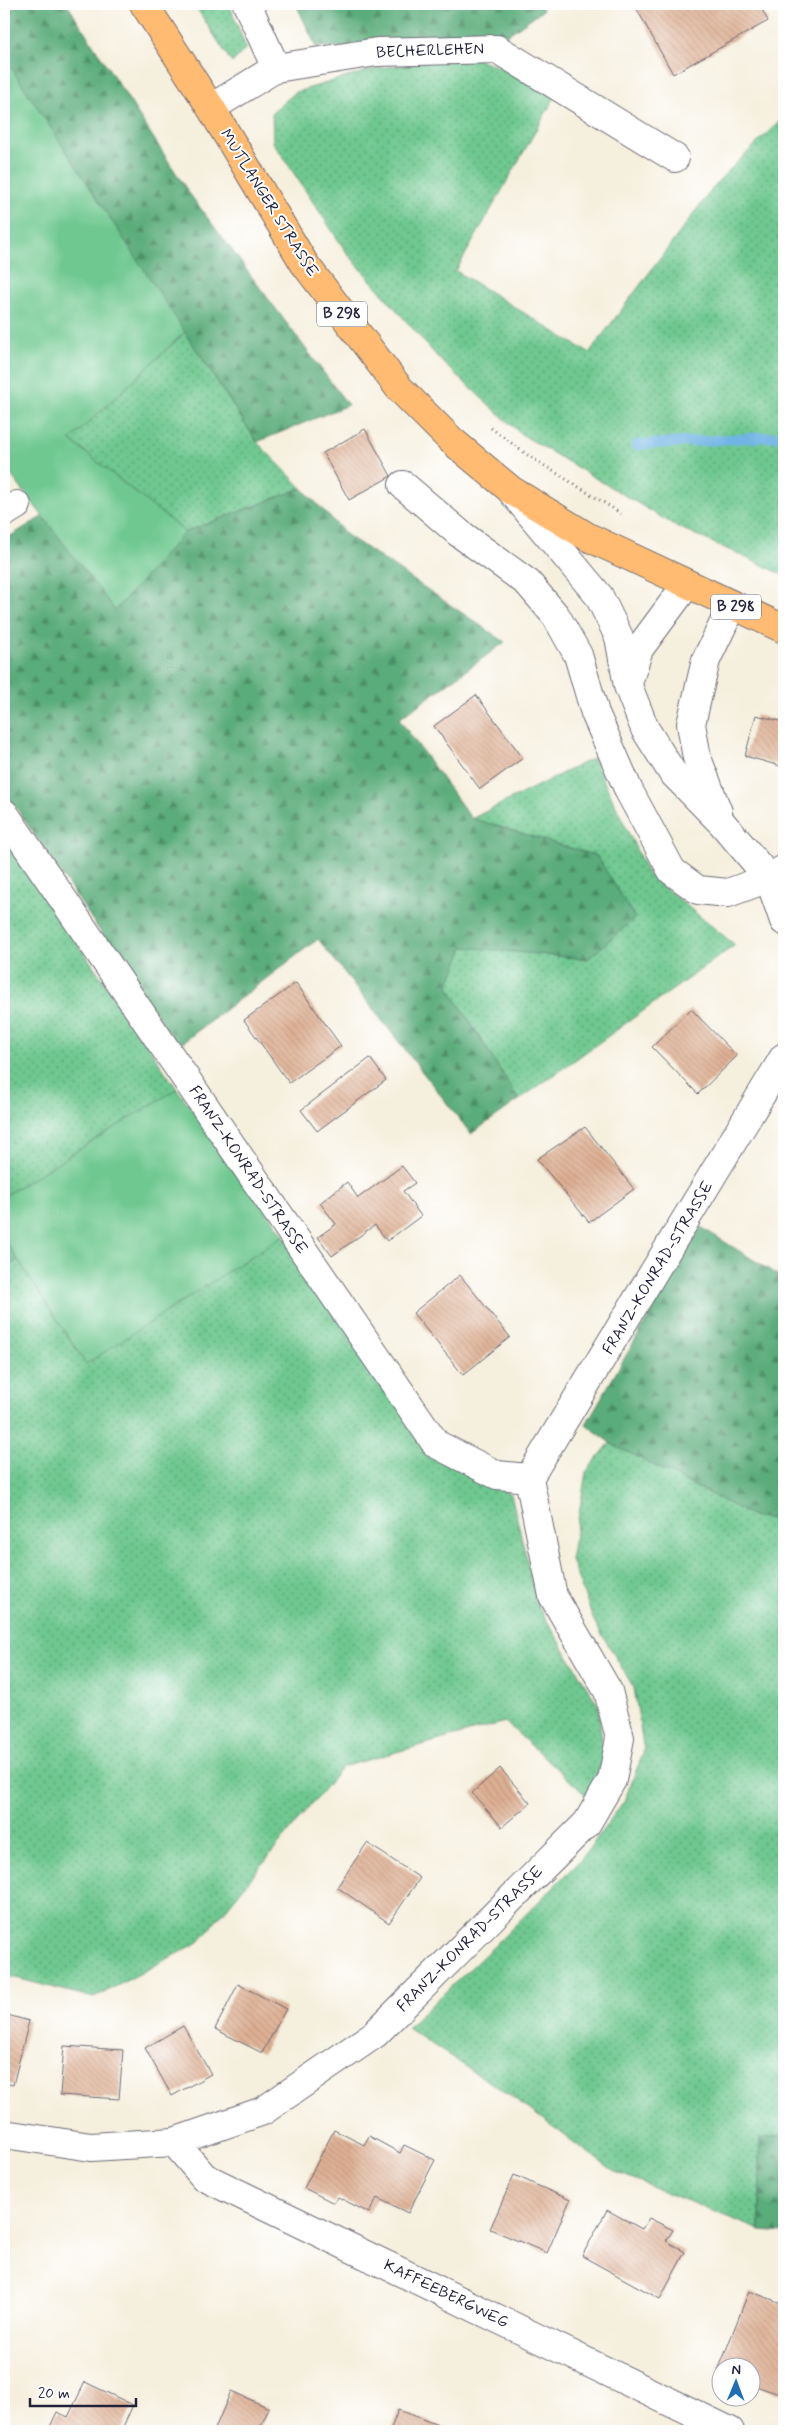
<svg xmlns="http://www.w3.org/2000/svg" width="788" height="2435" font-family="Mynerve,sans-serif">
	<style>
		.grass { fill: url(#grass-dots); stroke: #487565 }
		.forest { fill: url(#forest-firs); stroke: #3e675a }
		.green { fill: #6ec88f; stroke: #487565 }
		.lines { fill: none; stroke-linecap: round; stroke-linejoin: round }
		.stream { stroke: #6fb4e5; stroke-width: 10 }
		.building { fill: url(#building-back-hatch) }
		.minor-casing { stroke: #6c6a74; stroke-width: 30 }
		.major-casing { stroke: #6c6a74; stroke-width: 30 }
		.path { stroke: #6c6a74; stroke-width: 3; stroke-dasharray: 1 4; stroke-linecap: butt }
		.minor { stroke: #fff; stroke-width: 28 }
		.major { stroke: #ffbb71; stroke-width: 28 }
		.labels { text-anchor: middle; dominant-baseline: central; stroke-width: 4; stroke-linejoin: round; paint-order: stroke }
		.shield { fill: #fff; stroke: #646476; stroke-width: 1 }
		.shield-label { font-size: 15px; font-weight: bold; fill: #22223b }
		.street-label { font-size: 16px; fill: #22223b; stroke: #fff }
	</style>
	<defs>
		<pattern id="grass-dots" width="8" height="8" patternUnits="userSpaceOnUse" patternTransform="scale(1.25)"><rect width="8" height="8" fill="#6ec88f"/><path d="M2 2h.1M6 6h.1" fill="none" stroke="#5aa276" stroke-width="1.8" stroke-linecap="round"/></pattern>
		<pattern id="forest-firs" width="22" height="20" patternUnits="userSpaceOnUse" patternTransform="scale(1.25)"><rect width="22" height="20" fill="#5aac7a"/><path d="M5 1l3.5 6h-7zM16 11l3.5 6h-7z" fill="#4a8c65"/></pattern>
		<pattern id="building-back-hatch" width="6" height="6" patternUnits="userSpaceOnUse" patternTransform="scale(1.25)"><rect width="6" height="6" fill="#deb093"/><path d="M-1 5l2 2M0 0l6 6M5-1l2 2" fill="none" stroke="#be9780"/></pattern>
	</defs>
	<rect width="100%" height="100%" fill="#fff"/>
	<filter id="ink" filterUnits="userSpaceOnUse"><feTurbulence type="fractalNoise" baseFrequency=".02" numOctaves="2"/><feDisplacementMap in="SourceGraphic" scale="10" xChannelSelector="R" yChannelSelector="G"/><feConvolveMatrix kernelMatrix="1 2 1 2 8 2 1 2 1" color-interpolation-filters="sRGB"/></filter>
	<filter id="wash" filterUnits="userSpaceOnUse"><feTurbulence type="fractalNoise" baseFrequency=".0096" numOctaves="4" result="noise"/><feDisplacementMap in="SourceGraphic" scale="20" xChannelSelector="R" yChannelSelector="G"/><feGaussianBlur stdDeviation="1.12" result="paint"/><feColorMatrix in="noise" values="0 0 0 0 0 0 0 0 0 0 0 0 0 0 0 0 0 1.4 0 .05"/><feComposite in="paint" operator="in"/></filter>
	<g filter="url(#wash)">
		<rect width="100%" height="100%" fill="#f5efdd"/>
		<g class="grass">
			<polygon points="194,4 229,4 246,48 232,63"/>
			<polygon points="467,56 518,73 556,95 456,271 589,353 719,180 784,117 784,575 676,526 521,434 440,360 347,253 273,142 272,112 296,92 374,69"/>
			<polygon points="185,332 257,442 302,488 185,532 70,440"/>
			<polygon points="593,758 648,874 735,945 519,1100 448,987 464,946 588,959 597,856 471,819"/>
			<polygon points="4,835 177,1089 4,1196"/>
			<polygon points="284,1235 450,1460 511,1494 538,1606 598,1705 604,1759 587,1796 505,1722 342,1767 199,1942 94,1998 4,1975 4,1269 18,1260 86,1363"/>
			<polygon points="610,1443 755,1517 784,1520 784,2135 760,2138 760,2230 613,2171 511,2096 407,2028 493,1947 583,1857 624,1801 644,1751 634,1688 594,1621 571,1560 586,1472"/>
		</g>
		<g class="forest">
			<polygon points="4,4 67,4 189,193 348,405 257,442 4,57"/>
			<polygon points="296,4 540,4 543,10 490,47 316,47"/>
			<polygon points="302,488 347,535 505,642 399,719 471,818 597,856 635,918 588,959 464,947 448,987 519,1100 471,1134 318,939 178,1046 4,790 4,540 43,516 115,609 185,532"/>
			<polygon points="701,1227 784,1279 784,1520 755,1517 610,1443 586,1424"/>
			<polygon points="4,1238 18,1260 4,1269"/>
			<polygon points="784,2135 784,2232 760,2230 760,2138"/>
		</g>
		<g class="green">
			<polygon points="4,57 185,332 70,440 185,532 115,610 4,466"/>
			<polygon points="177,1089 284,1235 86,1364 4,1238 4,1196"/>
		</g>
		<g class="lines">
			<polyline class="stream" points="636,445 784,436"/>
		</g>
		<g id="blocks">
			<g class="building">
				<polygon points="634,4 759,4 768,21 673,74"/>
				<polygon points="365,429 391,476 349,500 323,453"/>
				<polygon points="476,695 523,758 480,789 434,726"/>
				<polygon points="756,715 784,722 784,767 745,756"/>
				<polygon points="296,983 341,1046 289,1083 244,1020"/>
				<polygon points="691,1009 737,1056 698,1094 652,1047"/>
				<polygon points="370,1058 386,1080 317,1131 301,1110"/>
				<polygon points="585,1127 634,1189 589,1222 537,1159"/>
				<polygon points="402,1166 415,1183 403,1191 421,1216 387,1241 375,1225 332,1256 318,1237 336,1224 320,1203 347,1182 358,1198"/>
				<polygon points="460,1275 510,1337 463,1375 413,1313"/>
				<polygon points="500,1768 530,1803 502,1827 472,1793"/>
				<polygon points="367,1843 420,1878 389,1923 337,1887"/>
				<polygon points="238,1984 286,2009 262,2053 215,2029"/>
				<polygon points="4,2014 29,2021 13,2085 4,2083"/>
				<polygon points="183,2026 211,2074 172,2096 145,2048"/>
				<polygon points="64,2046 123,2050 119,2099 60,2095"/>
				<polygon points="334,2130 364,2145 369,2136 400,2153 404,2145 435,2160 408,2213 377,2198 369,2213 338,2197 334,2203 304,2188"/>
				<polygon points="514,2175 570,2200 547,2253 490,2229"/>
				<polygon points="607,2210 642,2229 649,2218 673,2230 666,2241 685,2252 660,2299 582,2256"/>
				<polygon points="749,2291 784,2304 784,2380 779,2394 750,2384 750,2368 720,2368 720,2372 718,2371"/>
				<polygon points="85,2382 133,2405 121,2431 48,2431 57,2412 68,2417"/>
				<polygon points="231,2391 269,2408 261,2426 274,2431 214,2431"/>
				<polygon points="398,2410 454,2431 390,2431"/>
			</g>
		</g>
	</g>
	<g filter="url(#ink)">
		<use href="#blocks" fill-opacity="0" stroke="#6c6a74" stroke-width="1"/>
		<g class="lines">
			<g class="minor-casing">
				<g id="minor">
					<polyline points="247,4 276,68"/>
					<polyline points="211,108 276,68 377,52 497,49 675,158"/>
					<polyline points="403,485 459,533 528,583 556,616 578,655 595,713 629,791 672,871 698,890 728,893 769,878 784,869"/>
					<polyline points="513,493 599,596 619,637 628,686 645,729 672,772 722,823 769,878 784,921"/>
					<polyline points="4,513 17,505"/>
					<polyline points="628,683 639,649 687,584"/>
					<polyline points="718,812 697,758 691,724 706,660 732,606"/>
					<polyline points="4,813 436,1444 497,1475 529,1478"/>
					<polyline points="4,2134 91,2147 174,2142 263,2111 375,2034 587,1823 612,1780 620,1738 608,1691 553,1596 529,1478 784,1057"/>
					<polyline points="174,2142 204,2177 730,2431"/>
				</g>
			</g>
			<g class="major-casing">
				<polyline id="major" points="144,4 211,108 304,263 399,388 451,440 511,490 588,537 784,629"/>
			</g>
			<polyline class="path" points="491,428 529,456 622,514"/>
			<use href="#minor" class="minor"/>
			<use href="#major" class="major"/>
		</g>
	</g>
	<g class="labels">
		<g class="shield">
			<rect x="317" y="301.5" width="50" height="25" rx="4"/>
			<rect x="711" y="594.5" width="50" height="25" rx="4"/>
		</g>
		<g class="shield-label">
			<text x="342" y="314">B 298</text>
			<text x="736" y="607">B 298</text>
		</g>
		<g class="street-label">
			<text transform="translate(430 51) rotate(-2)">BECHERLEHEN</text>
			<text transform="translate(269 203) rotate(58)">MUTLANGER STRASSE</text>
			<text transform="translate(248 1170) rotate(56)">FRANZ-KONRAD-STRASSE</text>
			<text transform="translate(658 1268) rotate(-59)">FRANZ-KONRAD-STRASSE</text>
			<text transform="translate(470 1939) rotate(-45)">FRANZ-KONRAD-STRASSE</text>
			<text transform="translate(446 2294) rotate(26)">KAFFEEBERGWEG</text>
		</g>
	</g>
	<rect width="788" height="2435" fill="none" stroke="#fff" stroke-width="20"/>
	<g transform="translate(736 2382) rotate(1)"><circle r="24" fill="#ffffff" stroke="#a7a7b1"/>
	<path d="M0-4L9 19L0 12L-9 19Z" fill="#1f6fb2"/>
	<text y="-8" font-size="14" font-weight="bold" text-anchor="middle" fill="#22223b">N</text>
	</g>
	<path d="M30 2398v8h106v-8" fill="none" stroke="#22223b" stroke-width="2.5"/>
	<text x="38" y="2398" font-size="15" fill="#22223b" stroke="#ffffff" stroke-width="4" paint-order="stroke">20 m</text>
</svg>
